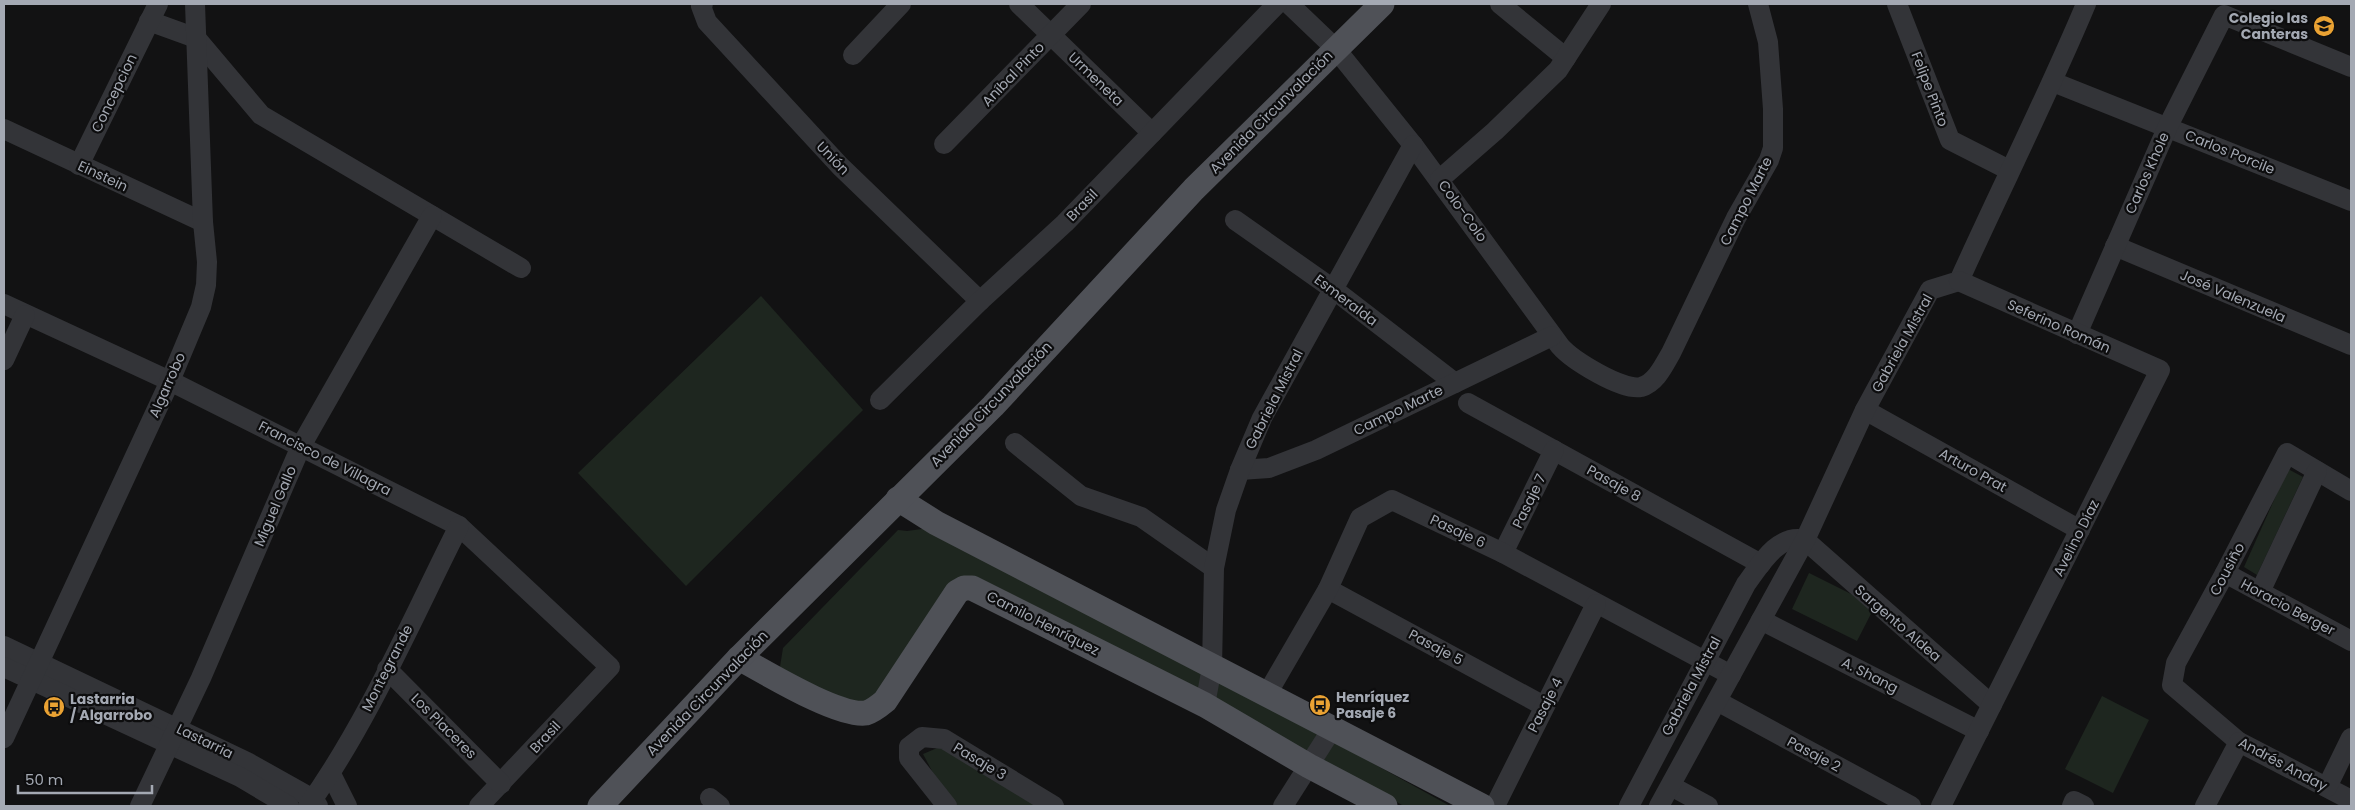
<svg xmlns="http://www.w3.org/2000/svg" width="2355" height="810" font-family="Poppins,sans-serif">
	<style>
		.green { fill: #1e261f }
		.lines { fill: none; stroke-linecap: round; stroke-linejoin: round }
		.minor { stroke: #333438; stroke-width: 20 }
		.major { stroke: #4f5157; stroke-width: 25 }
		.labels { text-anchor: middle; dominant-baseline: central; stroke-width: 4.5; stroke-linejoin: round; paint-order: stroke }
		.poi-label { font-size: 14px; font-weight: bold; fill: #a4a9b3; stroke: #0d0d0e; text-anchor: start }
		.street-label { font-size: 14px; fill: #a4a9b3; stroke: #0d0d0e }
	</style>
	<rect width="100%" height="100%" fill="#121213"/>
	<g class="green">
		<polygon points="761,296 863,410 686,586 578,473"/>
		<polygon points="2288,469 2303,477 2257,575 2244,567"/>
		<polygon points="936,527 1205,669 1201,699 971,583 864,709 779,673 783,648 898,530 907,531"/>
		<polygon points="1809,573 1875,606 1857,641 1792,609"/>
		<polygon points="1219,678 1450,806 1404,806 1213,704"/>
		<polygon points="2102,696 2149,720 2113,793 2065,769"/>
		<polygon points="949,743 1038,806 957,806 940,786 923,754"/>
	</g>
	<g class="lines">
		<g class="minor">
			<polyline points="703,4 701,6 707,22 840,166 980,301"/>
			<polyline points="1019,4 1152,133"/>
			<path d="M 1289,4 L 1335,48 L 1413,145 L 1560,346 C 1572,360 1622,391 1641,387 C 1656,383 1664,365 1671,353 L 1736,218 L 1769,160 L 1773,148 L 1773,109 L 1768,42 L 1758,4"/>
			<polyline points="1500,4 1566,58"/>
			<polyline points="1897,4 1950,140 2009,170"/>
			<polyline points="149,21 196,38 261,115 521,268"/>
			<polyline points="853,55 901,4"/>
			<polyline points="2053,82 2351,201"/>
			<polyline points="4,129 203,222"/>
			<polyline points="944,144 1081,4"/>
			<polyline points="79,165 158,4"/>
			<polyline points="1440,179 1495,131 1558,70 1601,4"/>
			<polyline points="1235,220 1333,289 1455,383"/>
			<polyline points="2115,246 2351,345"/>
			<polyline points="4,304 170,381 459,526 610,667 479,806"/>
			<polyline points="2077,334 2168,126 2224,15 2351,67"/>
			<polyline points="4,360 25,315"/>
			<polyline points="880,400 980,301 1065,223 1277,4"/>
			<polyline points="1468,403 1761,564"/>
			<polyline points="1865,410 2080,530"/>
			<polyline points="1015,443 1081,496 1141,517 1214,568"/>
			<polyline points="1240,470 1269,468 1316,450 1552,336"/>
			<polyline points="2351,491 2287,453 2225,573 2176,663 2172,685 2239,742 2351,800"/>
			<polyline points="1503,553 1554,450"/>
			<polyline points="2225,573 2351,641"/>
			<polyline points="1328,589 1544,706"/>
			<polyline points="2260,592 2317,471"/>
			<polyline points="1761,620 1979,731"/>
			<polyline points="4,646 247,762 313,799 318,806"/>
			<polyline points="4,667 240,777 289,806"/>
			<polyline points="387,669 501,784"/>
			<polyline points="1267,694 1328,589 1360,518 1392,500 1503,553 1731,675"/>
			<polyline points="1717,701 1911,806"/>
			<polyline points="1205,705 1212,667 1214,568 1226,510 1240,470 1262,418 1413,145"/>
			<polyline points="4,738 170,381 201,307 206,285 207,262 203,222 195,4"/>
			<polyline points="331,774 347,806"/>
			<polyline points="1671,786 1708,806"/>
			<polyline points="2327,787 2351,738"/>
			<polyline points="710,798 720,806"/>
			<polyline points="140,806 201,678 301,446 432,216"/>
			<path d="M 308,806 C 368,722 412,619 459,526"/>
			<polyline points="947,806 909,758 909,747 922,737 944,739 1054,806"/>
			<polyline points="1283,806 1332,729"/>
			<polyline points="1495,806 1596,604"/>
			<path d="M 1629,806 L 1746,584 C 1760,565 1778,533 1805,540 L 1992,705"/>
			<path d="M 1659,806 L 1805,540 L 1865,410 L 1930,290 L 1959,281 C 2001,188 2047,97 2086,4"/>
			<polyline points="1941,806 2160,370 1959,281"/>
			<polyline points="2072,806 2074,801 2084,806"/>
			<polyline points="2205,806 2239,742"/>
		</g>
		<g class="major">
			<polyline points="898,499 936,523 1482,806"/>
			<path d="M 739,658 C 765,672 838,717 866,713 C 873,711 879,706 885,701 L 957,592 L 964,588 L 972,588 L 1205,705 L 1309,766 L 1385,806"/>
			<polyline points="600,806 739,658 993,406 1194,189 1382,4"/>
		</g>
	</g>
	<defs>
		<g id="school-disc" transform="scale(1.125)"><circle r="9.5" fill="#eaa233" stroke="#0d0d0e"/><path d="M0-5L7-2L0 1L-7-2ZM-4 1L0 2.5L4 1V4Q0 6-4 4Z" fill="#111"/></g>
		<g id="bus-disc" transform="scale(1.125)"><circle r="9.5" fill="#eaa233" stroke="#0d0d0e"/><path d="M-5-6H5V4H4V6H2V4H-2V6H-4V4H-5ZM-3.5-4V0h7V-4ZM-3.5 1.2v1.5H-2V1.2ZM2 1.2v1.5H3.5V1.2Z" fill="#111"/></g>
	</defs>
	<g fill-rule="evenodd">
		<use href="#school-disc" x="2324" y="26"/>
		<use href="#bus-disc" x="1320" y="705"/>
		<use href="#bus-disc" x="54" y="707"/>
	</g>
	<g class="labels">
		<g class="poi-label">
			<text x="2308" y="18" text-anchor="end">Colegio las<tspan x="2308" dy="16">Canteras</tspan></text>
			<text x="1336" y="697">Henríquez<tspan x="1336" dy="16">Pasaje 6</tspan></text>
			<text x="70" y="699">Lastarria<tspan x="70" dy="16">/ Algarrobo</tspan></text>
		</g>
		<g class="street-label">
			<text transform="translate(1013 74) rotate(-46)">Aníbal Pinto</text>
			<text transform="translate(1096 79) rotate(44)">Urmeneta</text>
			<text transform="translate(1930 89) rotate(69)">Felipe Pinto</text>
			<text transform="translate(114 93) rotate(-64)">Concepcion</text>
			<text transform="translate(1271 112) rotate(-45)">Avenida Circunvalación</text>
			<text transform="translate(2230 152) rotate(22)">Carlos Porcile</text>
			<text transform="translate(833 158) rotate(46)">Unión</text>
			<text transform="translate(2147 173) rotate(-66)">Carlos Khole</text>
			<text transform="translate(103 176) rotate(25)">Einstein</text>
			<text transform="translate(1746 201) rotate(-63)">Campo Marte</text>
			<text transform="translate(1082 205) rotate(-46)">Brasil</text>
			<text transform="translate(1463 211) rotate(54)">Colo-Colo</text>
			<text transform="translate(2233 296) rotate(23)">José Valenzuela</text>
			<text transform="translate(1346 300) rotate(37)">Esmeralda</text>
			<text transform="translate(2059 326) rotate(24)">Seferino Román</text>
			<text transform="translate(1902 343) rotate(-61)">Gabriela Mistral</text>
			<text transform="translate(167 385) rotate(-66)">Algarrobo</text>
			<text transform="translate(1274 399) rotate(-63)">Gabriela Mistral</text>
			<text transform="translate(991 404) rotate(-46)">Avenida Circunvalación</text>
			<text transform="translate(1398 410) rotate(-26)">Campo Marte</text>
			<text transform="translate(325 458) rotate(27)">Francisco de Villagra</text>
			<text transform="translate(1973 470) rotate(29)">Arturo Prat</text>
			<text transform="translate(1614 483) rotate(29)">Pasaje 8</text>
			<text transform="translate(1529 501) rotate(-64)">Pasaje 7</text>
			<text transform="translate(275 506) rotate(-67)">Miguel Gallo</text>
			<text transform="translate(1458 531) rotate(25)">Pasaje 6</text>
			<text transform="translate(2076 538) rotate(-63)">Avelino Díaz</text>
			<text transform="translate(2227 569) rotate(-62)">Cousiño</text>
			<text transform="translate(2288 607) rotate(28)">Horacio Berger</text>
			<text transform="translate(1043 623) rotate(27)">Camilo Henríquez</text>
			<text transform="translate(1898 623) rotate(41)">Sargento Aldea</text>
			<text transform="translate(1436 647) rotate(28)">Pasaje 5</text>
			<text transform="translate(387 668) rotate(-63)">Montegrande</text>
			<text transform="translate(1870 675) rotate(27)">A. Shang</text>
			<text transform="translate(1691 686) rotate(-62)">Gabriela Mistral</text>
			<text transform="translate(707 693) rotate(-46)">Avenida Circunvalación</text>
			<text transform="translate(1545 705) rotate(-63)">Pasaje 4</text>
			<text transform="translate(444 726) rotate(45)">Los Placeres</text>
			<text transform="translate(545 737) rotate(-47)">Brasil</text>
			<text transform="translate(205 741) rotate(26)">Lastarria</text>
			<text transform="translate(1814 754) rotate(28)">Pasaje 2</text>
			<text transform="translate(980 761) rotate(31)">Pasaje 3</text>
			<text transform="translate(2283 764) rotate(28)">Andrés Anday</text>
		</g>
	</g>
	<rect width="2355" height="810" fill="none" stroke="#a4a9b3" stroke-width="10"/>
	<path d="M18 785v8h134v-8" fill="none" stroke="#a4a9b3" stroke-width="2.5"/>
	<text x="25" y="785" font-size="15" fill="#a4a9b3" stroke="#0d0d0e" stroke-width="4" paint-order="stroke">50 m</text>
</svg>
